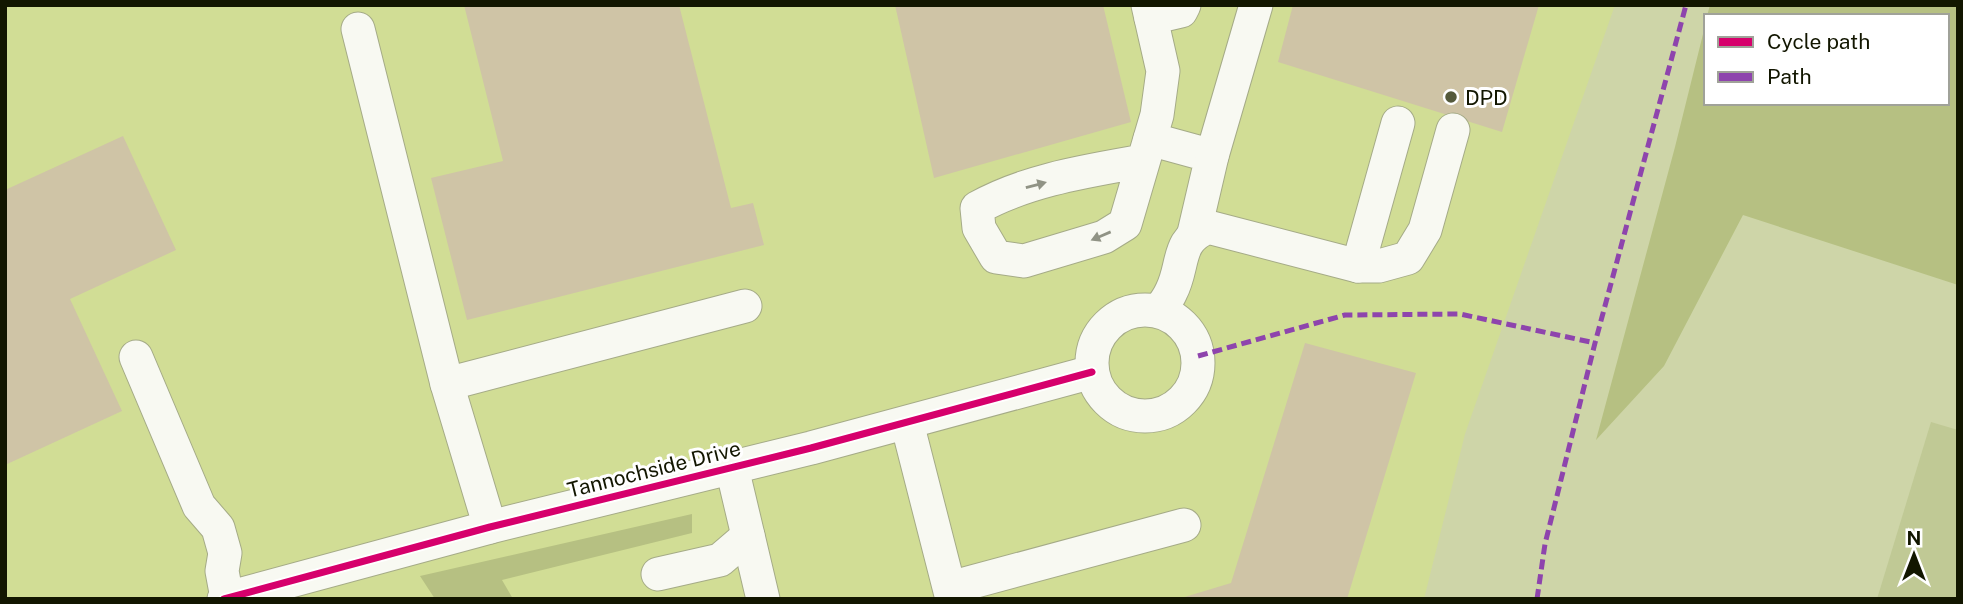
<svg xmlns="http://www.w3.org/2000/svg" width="1963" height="604" font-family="'Public Sans',sans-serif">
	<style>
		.built { fill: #d1dd95 }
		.green { fill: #c0c995 }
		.forest { fill: #b6c082 }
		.building { fill: #cfc4a6 }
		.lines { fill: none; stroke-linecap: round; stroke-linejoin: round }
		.minor-casing { stroke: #a5ab87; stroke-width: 35 }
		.minor { stroke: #f8f9f2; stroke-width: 33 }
		.quiet { stroke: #8e44ad; stroke-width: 5; stroke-dasharray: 10 5; stroke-linecap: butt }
		.cycleway-casing { stroke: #fff; stroke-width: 11 }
		.cycleway { stroke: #d6006c; stroke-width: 7 }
		.oneway { fill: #909385 }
		.poi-dot { fill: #54593b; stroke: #fff; stroke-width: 2.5 }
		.labels { text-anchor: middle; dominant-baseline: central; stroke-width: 6; stroke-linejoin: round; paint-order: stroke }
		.poi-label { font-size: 21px; fill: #121600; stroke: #fff; text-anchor: start }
		.street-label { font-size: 21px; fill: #121600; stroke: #fff }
	</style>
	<rect width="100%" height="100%" fill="#ced5a8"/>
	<polygon class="built" points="5,5 1615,5 1465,434 1424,599 5,599"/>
	<polygon class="green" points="1931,422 1958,430 1958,599 1877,599"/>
	<g class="forest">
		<polygon points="1710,5 1958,5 1958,285 1743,215 1664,366 1596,440 1675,147 1706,22 1706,103 1947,103 1947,16 1707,16"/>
		<polygon points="692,514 692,533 502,580 513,599 435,599 420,576"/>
	</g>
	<g class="building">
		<polygon points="464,5 679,5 731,208 753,203 764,245 467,320 431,178 503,161"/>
		<polygon points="895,5 1103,5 1131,122 934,178"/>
		<polygon points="1293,5 1539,5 1502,132 1278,62"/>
		<polygon points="123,136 176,250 70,299 122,411 5,465 5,190"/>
		<polygon points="1305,343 1416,373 1347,599 1178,599 1231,583"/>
	</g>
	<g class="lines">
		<g class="minor-casing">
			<g id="minor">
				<polyline points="1151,18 1181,11 1184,5"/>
				<polyline points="358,29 447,384 490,527"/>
				<polyline points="1150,139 1212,156 1194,233"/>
				<polyline points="1212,156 1256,5"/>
				<path d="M 1143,161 C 1087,171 1027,180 977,208 L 979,228 L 996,257 L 1024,261 L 1104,237 L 1125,224 L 1157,115 L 1163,71 L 1148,5"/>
				<polyline points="1358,266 1398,123"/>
				<circle cx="1145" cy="363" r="53"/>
				<path d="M 1159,311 C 1163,305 1168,299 1171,292 C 1185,265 1175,241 1208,227 L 1358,266 L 1379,266 L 1408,258 L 1425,230 L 1453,130"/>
				<polyline points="136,357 199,506 218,528 225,553 222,571 227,598"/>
				<polyline points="447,384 745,306"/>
				<polyline points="907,423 952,599"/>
				<polyline points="732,468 763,599"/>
				<polyline points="658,574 720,560 748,536"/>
				<polyline points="950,588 1184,525"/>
				<polyline points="224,599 490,527 811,448 1092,372"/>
			</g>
		</g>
		<use href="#minor" class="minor"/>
		<g class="quiet">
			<polyline points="1198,356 1345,315 1460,314 1595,343"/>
			<polyline points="1537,599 1545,544 1595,343 1686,5"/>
		</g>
		<g class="cycleway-casing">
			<polyline id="cycleway" points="224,599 490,527 811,448 1092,372"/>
		</g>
		<use href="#cycleway" class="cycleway"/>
	</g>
	<defs><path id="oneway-solid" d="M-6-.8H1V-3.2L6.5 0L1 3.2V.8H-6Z" transform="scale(1.75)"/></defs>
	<g class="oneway">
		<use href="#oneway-solid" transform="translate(1036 185) rotate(-15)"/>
		<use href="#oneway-solid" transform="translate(1101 236) rotate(157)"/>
	</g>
	<circle class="poi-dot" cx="1451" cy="97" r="7"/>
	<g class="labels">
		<g class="poi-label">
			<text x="1465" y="97">DPD</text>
		</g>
		<g class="street-label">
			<text transform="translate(654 469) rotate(-14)">Tannochside Drive</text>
		</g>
	</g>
	<rect width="1963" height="604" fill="none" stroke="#121600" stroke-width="14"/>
	<rect x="1704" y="14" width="245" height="91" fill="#ffffff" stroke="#a0a299" stroke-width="2"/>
	<rect x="1718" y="37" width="35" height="10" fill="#d6006c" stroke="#a0a299" stroke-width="2"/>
	<text x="1767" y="49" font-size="21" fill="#121600">Cycle path</text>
	<rect x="1718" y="72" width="35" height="10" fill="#8e44ad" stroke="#a0a299" stroke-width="2"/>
	<text x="1767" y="84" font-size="21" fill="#121600">Path</text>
	<g transform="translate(1914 555)" stroke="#ffffff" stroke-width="5" paint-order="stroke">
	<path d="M0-5L12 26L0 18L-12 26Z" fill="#121600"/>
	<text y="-10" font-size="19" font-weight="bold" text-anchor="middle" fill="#121600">N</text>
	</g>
</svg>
